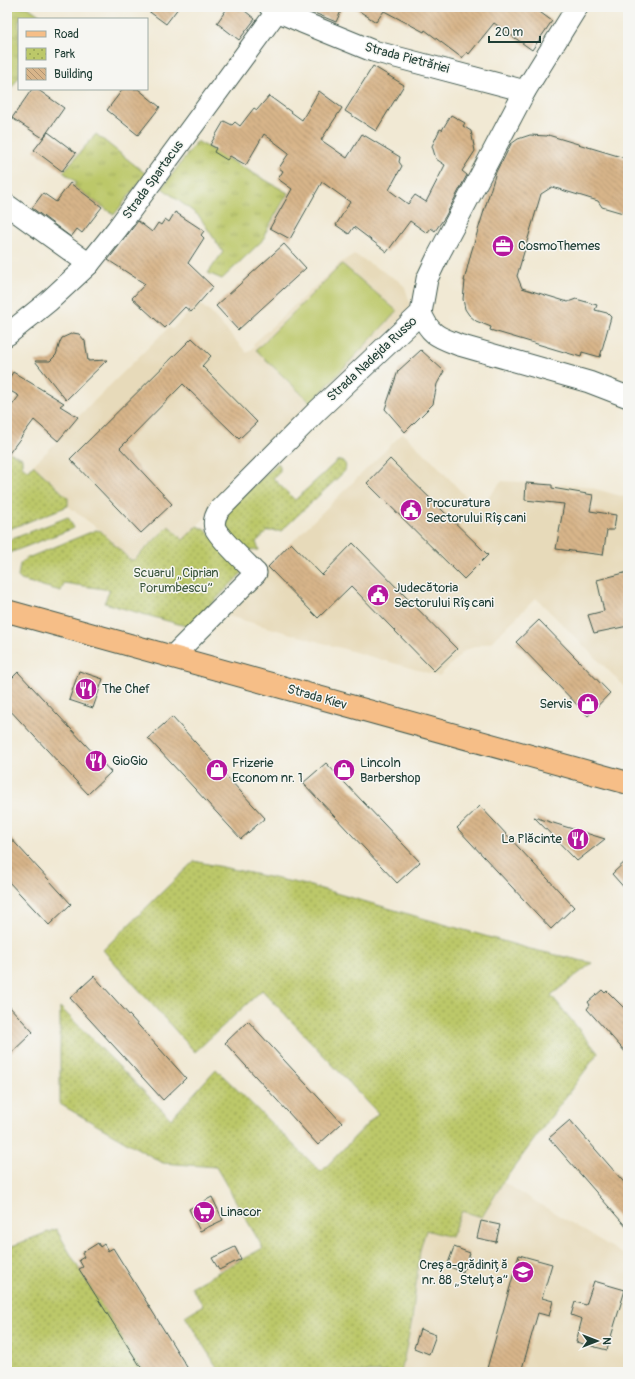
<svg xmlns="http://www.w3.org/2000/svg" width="635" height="1379" font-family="Pangolin,sans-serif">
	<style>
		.built { fill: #e7daba }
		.grass { fill: url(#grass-tufts); stroke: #6e824e }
		.park { fill: url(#park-dots); stroke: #6e824e }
		.garden { fill: #bcc869; stroke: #6e824e }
		.building { fill: url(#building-back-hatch) }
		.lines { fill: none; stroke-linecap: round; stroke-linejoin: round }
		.minor-casing { stroke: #3e574c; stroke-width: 23 }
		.major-casing { stroke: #3e574c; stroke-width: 24 }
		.minor { stroke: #fff; stroke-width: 21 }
		.major { stroke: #f6be87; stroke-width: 22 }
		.labels { text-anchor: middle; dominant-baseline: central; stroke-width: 3; stroke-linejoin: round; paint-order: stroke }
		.street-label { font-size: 13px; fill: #1f3d34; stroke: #f6f6f2 }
		.poi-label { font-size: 13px; fill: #1f3d34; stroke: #f6f6f2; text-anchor: start }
		.park-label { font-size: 13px; fill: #3e593f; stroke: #f6f6f2 }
	</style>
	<defs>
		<pattern id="grass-tufts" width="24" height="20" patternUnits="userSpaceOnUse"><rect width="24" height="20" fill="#bcc869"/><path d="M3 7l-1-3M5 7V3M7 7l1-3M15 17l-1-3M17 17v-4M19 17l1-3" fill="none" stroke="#98a457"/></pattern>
		<pattern id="park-dots" width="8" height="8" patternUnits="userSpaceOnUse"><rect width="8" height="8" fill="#bcc869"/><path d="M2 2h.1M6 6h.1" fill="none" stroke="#98a457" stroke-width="1.8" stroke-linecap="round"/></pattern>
		<pattern id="building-back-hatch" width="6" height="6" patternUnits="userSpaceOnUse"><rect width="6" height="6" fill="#d8b58a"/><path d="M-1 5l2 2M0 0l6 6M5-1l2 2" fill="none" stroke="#af9472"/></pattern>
	</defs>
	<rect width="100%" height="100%" fill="#f6f6f2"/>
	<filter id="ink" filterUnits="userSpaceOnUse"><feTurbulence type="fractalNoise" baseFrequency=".025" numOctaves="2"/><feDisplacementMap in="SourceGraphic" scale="8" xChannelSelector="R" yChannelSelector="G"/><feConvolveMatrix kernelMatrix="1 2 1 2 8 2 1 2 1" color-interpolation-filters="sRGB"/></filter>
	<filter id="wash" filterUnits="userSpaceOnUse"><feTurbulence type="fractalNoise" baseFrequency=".012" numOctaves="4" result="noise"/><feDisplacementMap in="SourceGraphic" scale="16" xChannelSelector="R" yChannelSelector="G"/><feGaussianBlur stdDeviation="0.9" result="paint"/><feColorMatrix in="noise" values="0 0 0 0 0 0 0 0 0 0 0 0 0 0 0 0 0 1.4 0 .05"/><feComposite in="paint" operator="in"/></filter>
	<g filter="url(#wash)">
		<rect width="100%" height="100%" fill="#f1e9d4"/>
		<g class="built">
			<polygon points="354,254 399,281 405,287 410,303 409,311 183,540 132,561 101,531 68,506 68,498 33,465 58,441 78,417 169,327 172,329 199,303 212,314 247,353 254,346 253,344 340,263"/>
			<polygon points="403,433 419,449 432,460 478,510 502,481 585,486 628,498 628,690 536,598 491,642 465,650 439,676 221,614 295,539"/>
			<polygon points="503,1182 628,1257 628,1367 627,1372 401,1372 412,1320 420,1250 426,1229 462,1211 482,1217"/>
		</g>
		<g class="grass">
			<polygon points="7,7 28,7 45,19 19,19 19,77 7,94"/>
			<polygon points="96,134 146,174 114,215 74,186 76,182 63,172"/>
			<polygon points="197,141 288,193 264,235 266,237 222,279 208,273 223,252 199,216 162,188"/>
		</g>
		<g class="park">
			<polygon points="7,451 22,458 22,466 28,471 33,465 68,498 68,506 7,530"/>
			<path d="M 341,460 C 346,463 347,467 344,472 L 281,531 L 268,531 L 256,542 L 259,550 L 241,550 L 217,520 L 278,463 L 280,466 L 280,472 L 273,478 L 295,500 L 337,461 Z"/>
			<polygon points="68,517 74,528 7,554 7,541"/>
			<polygon points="169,526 183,540 197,526 206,530 243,572 189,627 104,603 110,590 64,583 61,591 21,580 18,577 20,564 25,559 96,530 101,531 130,560 134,560"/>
			<polygon points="194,861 311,886 530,949 592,963 551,995 598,1053 503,1182 482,1217 462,1211 451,1237 426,1230 420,1250 412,1320 401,1372 220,1372 185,1316 203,1305 191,1287 263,1248 216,1167 163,1163 60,1104 60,1007 171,1119 216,1069 321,1172 378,1113 262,990 195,1052 103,950"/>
			<polygon points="56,1229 79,1269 144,1372 7,1372 7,1248"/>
		</g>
		<polygon class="garden" points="342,264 397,311 311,403 256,350"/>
		<g id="blocks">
			<g class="building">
				<polygon points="143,7 179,7 166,24"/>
				<polygon points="228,7 240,7 255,19 239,40 217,23"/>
				<polygon points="300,7 343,7 336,22"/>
				<polygon points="353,7 533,7 552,21 532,50 494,23 469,54 467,52 462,58 425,30 424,32 384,11 376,22"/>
				<polygon points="373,66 404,85 376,131 345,111"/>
				<polygon points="32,89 37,89 64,108 43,138 12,118"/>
				<polygon points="123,89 138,89 160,107 138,135 107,110"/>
				<polygon points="319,91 342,108 321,140 347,158 362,134 400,157 399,162 402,166 389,190 408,204 415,195 426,202 445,165 436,159 432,146 440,129 442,130 451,115 465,123 463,126 471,131 475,151 462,171 467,175 445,217 435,231 431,228 427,233 410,221 387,252 354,227 349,234 336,225 350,202 322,182 290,239 270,228 292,189 278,179 283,171 279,168 289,153 264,134 246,165 230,156 227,160 214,152 216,148 210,145 224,121 232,125 235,122 240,126 254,108 257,110 269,96 302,120"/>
				<polygon points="48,132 76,153 62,171 34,150"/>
				<polygon points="530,135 547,136 548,135 628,159 628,210 625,209 623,213 602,207 598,201 552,187 541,194 517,276 522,288 568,302 576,299 597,305 595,310 607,313 611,317 600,357 582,352 581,357 490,330 491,327 476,321 469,315 465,309 463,299 465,281 464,281 471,253 496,172 501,162 502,162 511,144 518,139"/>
				<polygon points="70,183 102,207 82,233 77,229 71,237 32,208 43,193 56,202"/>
				<polygon points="175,212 204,231 201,235 204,238 188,263 213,287 191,312 185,307 165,328 132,298 145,284 108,260 138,221 152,232 158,223 161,225 165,219 169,222"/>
				<polygon points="284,244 306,268 238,330 216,306"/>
				<polygon points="73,333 79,334 85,341 88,361 107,360 66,400 35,361 50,361 56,355 60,342 62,338"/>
				<polygon points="192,338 211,356 202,366 257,422 239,439 183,384 120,448 172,504 141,533 70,459"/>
				<polygon points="421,350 444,371 437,384 433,404 405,432 385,409 398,371"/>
				<polygon points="13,372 64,403 60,406 78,417 58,441 34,420 7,456 7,412 19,396 7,389 7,382"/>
				<polygon points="390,459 488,555 464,579 367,483"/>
				<polygon points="526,483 552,485 552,488 593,495 590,511 616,515 614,530 607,530 603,555 556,549 564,504 525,500"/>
				<polygon points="291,543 322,575 353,543 457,649 434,671 351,586 318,618 268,567"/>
				<polygon points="628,572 628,626 594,633 588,615 604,611 597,580"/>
				<polygon points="539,620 610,693 588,716 516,642"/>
				<polygon points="79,671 103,679 93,708 69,700"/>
				<polygon points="18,672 111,772 88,794 7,707 7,683"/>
				<polygon points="172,717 265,818 241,839 148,738"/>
				<polygon points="326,763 420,862 397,883 303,783"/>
				<polygon points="480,806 574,907 551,929 457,828"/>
				<polygon points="534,817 605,839 577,861"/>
				<polygon points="7,834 71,904 49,925 7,880"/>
				<polygon points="628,859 628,892 612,874"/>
				<polygon points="94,976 186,1078 163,1100 70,998"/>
				<polygon points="602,990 605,993 607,991 628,1012 628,1055 587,1009 590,1005 588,1002"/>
				<polygon points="7,1004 33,1032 7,1057"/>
				<polygon points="248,1021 342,1123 318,1145 225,1043"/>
				<polygon points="570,1120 628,1187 628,1229 549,1138"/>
				<polygon points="212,1197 223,1220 200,1231 189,1209"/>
				<polygon points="481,1221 500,1225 496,1242 477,1238"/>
				<polygon points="98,1243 100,1247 104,1244 108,1251 113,1248 190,1372 144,1372 79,1269 83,1267 79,1260 84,1257 82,1253"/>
				<polygon points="235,1247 241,1259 219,1270 212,1258"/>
				<polygon points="454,1247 470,1253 463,1272 447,1266"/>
				<polygon points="519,1255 552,1264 542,1298 553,1301 549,1316 538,1313 521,1372 486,1372"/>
				<polygon points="594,1281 625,1290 607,1350 576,1342 582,1319 571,1315 575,1302 586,1305"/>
				<polygon points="420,1329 436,1335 429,1354 414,1348"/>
			</g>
		</g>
	</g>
	<g filter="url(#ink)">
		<use href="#blocks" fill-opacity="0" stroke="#3e574c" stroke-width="1"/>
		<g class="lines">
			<g class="minor-casing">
				<g id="minor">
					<polyline points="270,7 277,11 302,22 373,51 525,91"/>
					<polyline points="7,205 89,264"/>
					<path d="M 421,313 C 430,335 438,337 459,345 L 589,382 L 628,397"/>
					<polyline points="7,335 49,301 89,264 117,229 280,7"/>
					<path d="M 173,656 L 256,573 C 247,564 219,538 215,528 C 213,521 215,516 219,510 L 317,411 L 421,313 L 427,279 L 438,256 L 525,91 L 577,7"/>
				</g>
			</g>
			<g class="major-casing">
				<polyline id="major" points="7,611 628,783"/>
			</g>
			<use href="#minor" class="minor"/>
			<use href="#major" class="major"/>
		</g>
	</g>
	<defs>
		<g id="office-disc" transform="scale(1.15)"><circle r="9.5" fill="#b5179e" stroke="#f6f6f2"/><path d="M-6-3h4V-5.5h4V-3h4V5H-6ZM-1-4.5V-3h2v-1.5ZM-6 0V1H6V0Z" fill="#fff"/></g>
		<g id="civic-disc" transform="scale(1.15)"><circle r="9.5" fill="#b5179e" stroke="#f6f6f2"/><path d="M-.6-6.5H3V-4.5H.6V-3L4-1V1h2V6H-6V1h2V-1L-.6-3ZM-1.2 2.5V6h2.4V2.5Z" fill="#fff"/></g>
		<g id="restaurant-disc" transform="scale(1.15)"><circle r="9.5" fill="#b5179e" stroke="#f6f6f2"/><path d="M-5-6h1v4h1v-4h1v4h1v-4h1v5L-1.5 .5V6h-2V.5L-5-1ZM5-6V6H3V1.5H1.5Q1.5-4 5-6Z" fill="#fff"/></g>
		<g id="shop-disc" transform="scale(1.15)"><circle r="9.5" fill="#b5179e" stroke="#f6f6f2"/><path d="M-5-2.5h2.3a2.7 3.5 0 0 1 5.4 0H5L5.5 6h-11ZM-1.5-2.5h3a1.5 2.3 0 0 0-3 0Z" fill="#fff"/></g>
		<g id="supermarket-disc" transform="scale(1.15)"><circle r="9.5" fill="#b5179e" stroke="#f6f6f2"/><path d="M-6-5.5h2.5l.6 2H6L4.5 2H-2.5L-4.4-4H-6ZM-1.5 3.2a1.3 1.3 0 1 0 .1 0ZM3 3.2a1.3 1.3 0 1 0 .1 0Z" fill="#fff"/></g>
		<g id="school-disc" transform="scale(1.15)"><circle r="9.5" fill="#b5179e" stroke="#f6f6f2"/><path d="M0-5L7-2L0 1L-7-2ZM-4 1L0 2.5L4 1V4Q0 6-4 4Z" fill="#fff"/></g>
	</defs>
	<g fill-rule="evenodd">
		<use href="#office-disc" x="503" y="246"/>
		<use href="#civic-disc" x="411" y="510"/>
		<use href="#civic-disc" x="378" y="595"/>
		<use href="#restaurant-disc" x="86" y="689"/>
		<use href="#shop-disc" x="588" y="704"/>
		<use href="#restaurant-disc" x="96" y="761"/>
		<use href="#shop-disc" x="217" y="770"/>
		<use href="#shop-disc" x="344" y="770"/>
		<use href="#restaurant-disc" x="578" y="839"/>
		<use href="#supermarket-disc" x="204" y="1212"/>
		<use href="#school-disc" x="523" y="1272"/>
	</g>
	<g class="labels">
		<g class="street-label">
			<text transform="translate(407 58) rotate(15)">Strada Pietrăriei</text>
			<text transform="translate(153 180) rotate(-54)">Strada Spartacus</text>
			<text transform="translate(372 359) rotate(-43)">Strada Nadejda Russo</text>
			<text transform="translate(317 697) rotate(16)">Strada Kiev</text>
		</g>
		<g class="poi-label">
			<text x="518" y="246">CosmoThemes</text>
			<text x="426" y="503">Procuratura<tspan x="426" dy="15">Sectorului Rîșcani</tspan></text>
			<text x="394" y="588">Judecătoria<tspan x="394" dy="15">Sectorului Rîșcani</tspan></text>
			<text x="102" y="689">The Chef</text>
			<text x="572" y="704" text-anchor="end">Servis</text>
			<text x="112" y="761">GioGio</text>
			<text x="232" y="763">Frizerie<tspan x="232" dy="15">Econom nr. 1</tspan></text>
			<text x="360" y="763">Lincoln<tspan x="360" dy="15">Barbershop</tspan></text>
			<text x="562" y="839" text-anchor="end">La Plăcinte</text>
			<text x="220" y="1212">Linacor</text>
			<text x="508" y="1265" text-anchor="end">Creșa-grădiniță<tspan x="508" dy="15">nr. 88 „Steluța”</tspan></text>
		</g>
		<g class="park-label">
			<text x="176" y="573">Scuarul „Ciprian<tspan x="176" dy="15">Porumbescu”</tspan></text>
		</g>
	</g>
	<rect width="635" height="1379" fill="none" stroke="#f6f6f2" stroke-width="24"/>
	<rect x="18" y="18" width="130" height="72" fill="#f6f6f2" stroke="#a0aca6"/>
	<rect x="26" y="31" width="20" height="6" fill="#f6be87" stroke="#a0aca6"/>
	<text x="54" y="38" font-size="12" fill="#1f3d34">Road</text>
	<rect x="26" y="48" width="20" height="12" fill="url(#park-dots)" stroke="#a0aca6"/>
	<text x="54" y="58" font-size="12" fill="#1f3d34">Park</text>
	<rect x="26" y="68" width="20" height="12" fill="url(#building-back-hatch)" stroke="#a0aca6"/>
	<text x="54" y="78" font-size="12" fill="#1f3d34">Building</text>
	<g transform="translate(597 1341) rotate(90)" stroke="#f6f6f2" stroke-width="3" paint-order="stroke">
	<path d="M0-3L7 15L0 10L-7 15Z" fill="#1f3d34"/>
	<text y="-6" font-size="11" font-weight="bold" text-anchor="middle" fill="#1f3d34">N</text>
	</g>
	<path d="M489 36v6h51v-6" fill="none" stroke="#1f3d34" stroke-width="2"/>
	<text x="495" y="36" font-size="12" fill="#1f3d34" stroke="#f6f6f2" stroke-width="3" paint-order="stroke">20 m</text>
</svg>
